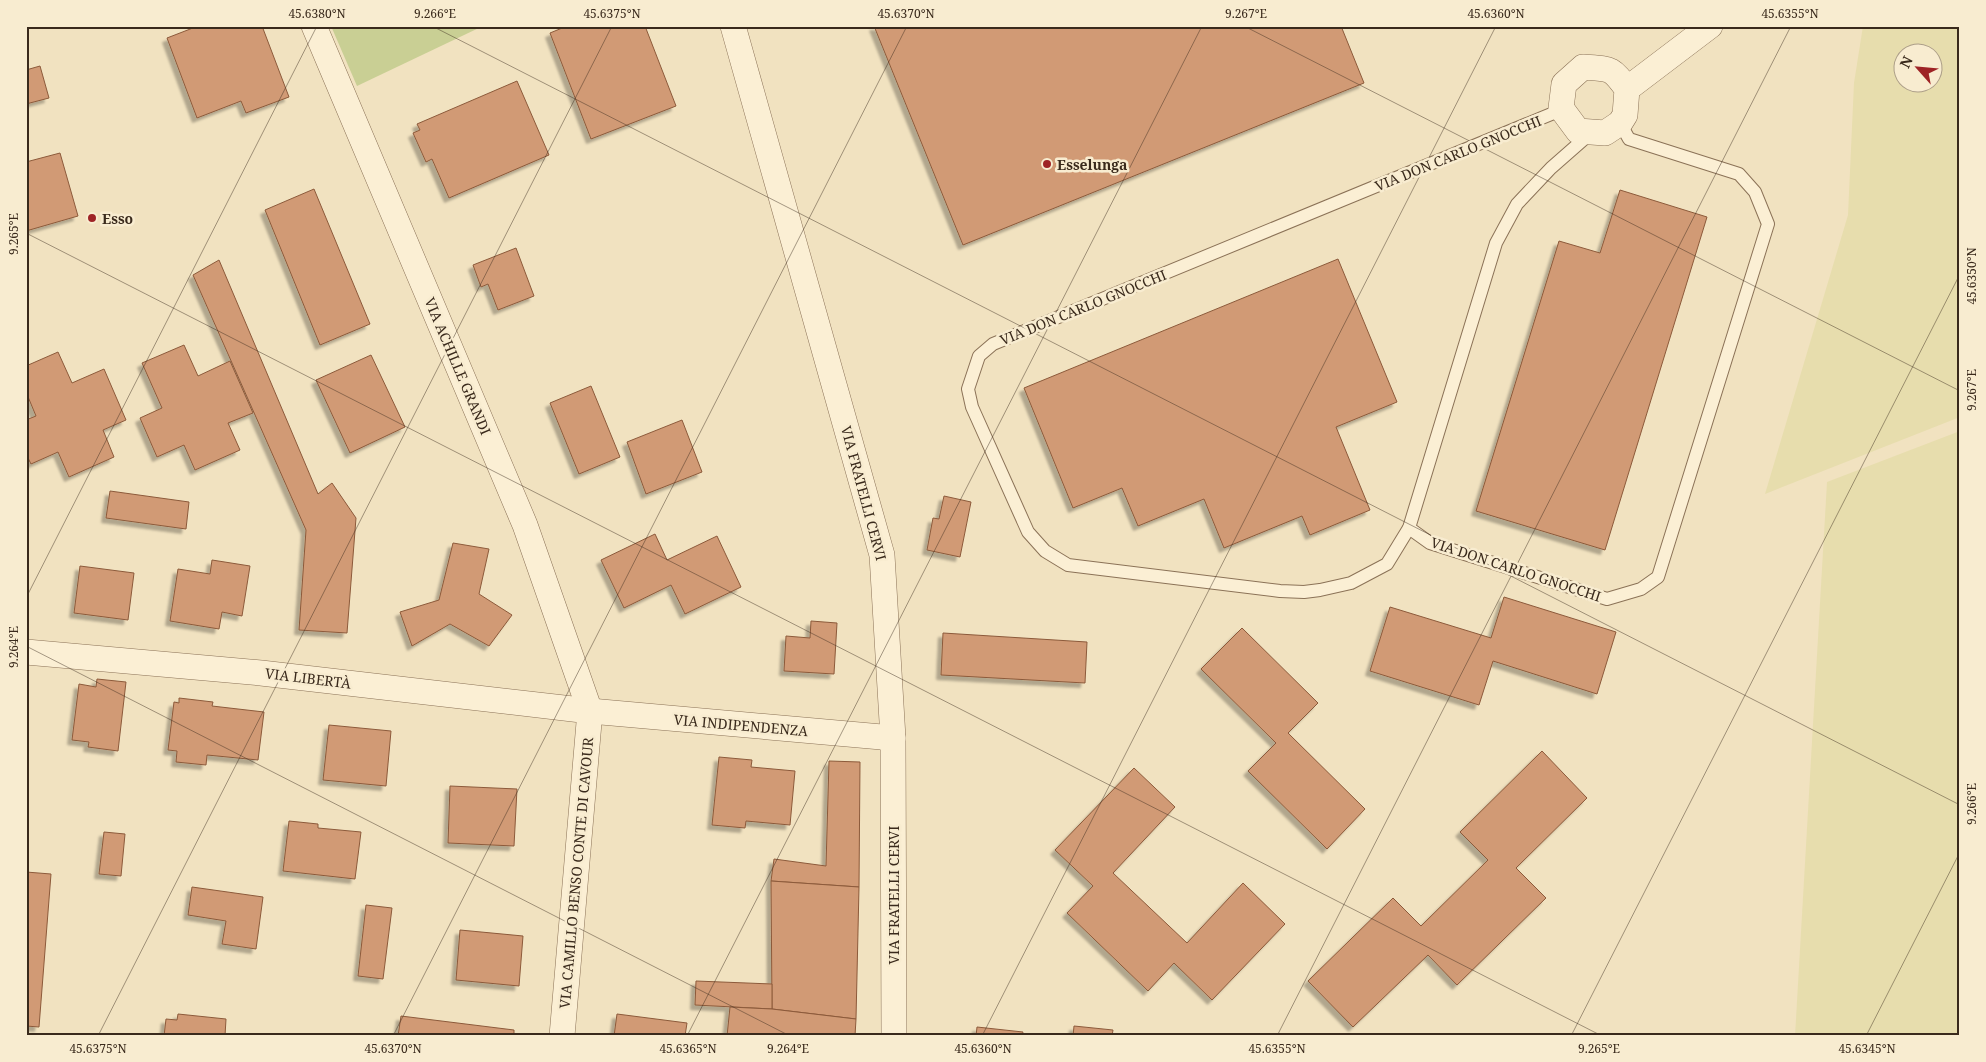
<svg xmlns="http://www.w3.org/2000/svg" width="1986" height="1062" font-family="'Noto Serif',serif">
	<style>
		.farmland { fill: #e7ddad; fill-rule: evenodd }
		.green { fill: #c9cf94 }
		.building { fill: #d19a74; stroke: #8c5a3b; filter: url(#shadow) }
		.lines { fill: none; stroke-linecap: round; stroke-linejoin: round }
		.lane-casing { stroke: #8b7257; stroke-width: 14 }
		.street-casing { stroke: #8b7257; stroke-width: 26 }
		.lane { stroke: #fbefd4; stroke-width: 12 }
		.street { stroke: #fbefd4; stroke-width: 25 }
		.ticks { fill: none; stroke: #3a2a1c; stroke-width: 1; stroke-opacity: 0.45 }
		.poi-dot { fill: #9e2325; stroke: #f8ecd0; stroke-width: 2 }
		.labels { text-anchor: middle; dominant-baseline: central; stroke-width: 5; stroke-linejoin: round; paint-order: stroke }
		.street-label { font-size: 14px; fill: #3a2a1c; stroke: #f8ecd0 }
		.poi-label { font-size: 14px; font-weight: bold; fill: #3a2a1c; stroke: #f8ecd0; text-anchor: start }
		.neatline { fill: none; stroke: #3a2a1c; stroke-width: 2 }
		.ticks-label { font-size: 12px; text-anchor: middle; fill: #3a2a1c }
	</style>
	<defs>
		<filter id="shadow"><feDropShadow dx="-4.5" dy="4.5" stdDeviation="1" flood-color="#0004"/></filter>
	</defs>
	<rect width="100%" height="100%" fill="#f1e2c0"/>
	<g class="farmland">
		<path d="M 1863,26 L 1960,26 L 1960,417 L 1765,494 L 1848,215 L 1854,83 ZM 1904,52 L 1934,52 L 1934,82 L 1904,82 Z"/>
		<polygon points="1960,431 1960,1036 1795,1036 1827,482"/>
	</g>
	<polygon class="green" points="331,26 483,26 357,86"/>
	<g class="building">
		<polygon points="198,26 262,26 289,97 246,113 241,101 197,118 167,38"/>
		<polygon points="567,26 645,26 676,106 591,139 550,33"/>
		<polygon points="874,26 1341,26 1364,83 963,245"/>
		<polygon points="40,66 49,98 26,104 26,70"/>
		<polygon points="517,81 549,155 449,198 432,159 426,162 413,133 420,130 417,124"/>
		<polygon points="60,153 78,216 26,231 26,162"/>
		<polygon points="314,189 370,324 320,345 265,210"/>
		<polygon points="1620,190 1707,217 1605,550 1476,511 1559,241 1600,253"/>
		<polygon points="516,248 534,296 498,310 488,284 481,287 473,265"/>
		<polygon points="1338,259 1397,402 1336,427 1370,510 1310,535 1302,516 1224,548 1204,499 1138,526 1122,488 1073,508 1024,388"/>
		<polygon points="219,260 318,494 332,483 356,518 347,633 299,630 306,530 193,275"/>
		<polygon points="184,345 198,376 230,361 253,413 228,423 240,450 195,470 184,445 157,457 140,418 162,408 142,363"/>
		<polygon points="58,352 72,383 104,369 126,420 103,430 114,457 69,477 58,452 31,464 26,454 26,420 36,416 26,392 26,366"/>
		<polygon points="371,355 405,427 350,453 316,380"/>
		<polygon points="591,386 620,457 579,474 550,403"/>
		<polygon points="682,420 702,472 646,494 627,442"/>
		<polygon points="110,491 189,502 186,529 106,518"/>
		<polygon points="944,496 971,502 960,557 927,550 933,518 939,519"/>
		<polygon points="655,534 667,560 717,536 741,587 685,614 671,585 624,608 601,560"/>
		<polygon points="453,543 489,549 479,594 512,615 489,646 450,624 412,646 400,612 439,600"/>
		<polygon points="212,560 250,566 242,616 222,612 219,629 170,621 178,569 210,574"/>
		<polygon points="80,566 134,573 128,620 74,613"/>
		<polygon points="1504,597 1616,632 1597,694 1493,661 1479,705 1370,671 1390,607 1491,638"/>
		<polygon points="811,621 837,623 834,674 784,671 786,636 810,638"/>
		<polygon points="1242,628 1318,703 1288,733 1365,809 1327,849 1248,771 1276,743 1201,669"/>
		<polygon points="943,633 1087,642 1085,683 941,675"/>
		<polygon points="97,679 126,682 118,751 88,747 89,742 72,740 79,684 96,687"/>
		<polygon points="179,698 213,702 212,706 264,712 258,760 207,755 206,765 176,762 177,751 168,750 174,702 179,703"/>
		<polygon points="329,725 391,731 386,786 323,780"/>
		<polygon points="1542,751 1587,798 1516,868 1546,898 1457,985 1428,955 1353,1027 1308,981 1393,898 1421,926 1488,860 1460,832"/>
		<polygon points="719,757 752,760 751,767 795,771 790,825 746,821 745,828 712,825"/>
		<polygon points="829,761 860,762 859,887 771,881 774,859 826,866"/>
		<polygon points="1134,768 1175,807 1113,873 1187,943 1243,883 1285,924 1212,1000 1174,963 1148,991 1067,913 1093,886 1055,850"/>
		<polygon points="450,786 517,789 514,846 448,843"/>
		<polygon points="289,821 318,824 318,828 361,832 355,879 283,871"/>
		<polygon points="104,832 125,834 121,876 99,874"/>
		<polygon points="26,872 51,874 39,1027 26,1026"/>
		<polygon points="771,881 859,887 856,1019 772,1009"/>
		<polygon points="192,887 263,897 256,949 222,944 226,921 188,915"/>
		<polygon points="366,905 392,908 383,979 358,976"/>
		<polygon points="460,930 523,936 519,986 456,980"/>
		<polygon points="696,981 772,984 772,1009 695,1005"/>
		<polygon points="730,1007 772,1009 856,1019 855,1036 727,1036"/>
		<polygon points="178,1014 226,1019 225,1036 164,1036 166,1019 177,1020"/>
		<polygon points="617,1014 687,1023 685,1036 614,1036"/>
		<polygon points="401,1016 514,1030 514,1036 398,1036"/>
		<polygon points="1074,1026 1113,1030 1112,1036 1073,1036"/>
		<polygon points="977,1027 1023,1032 1022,1036 976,1036"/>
	</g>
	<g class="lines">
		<g class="lane-casing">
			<g id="lane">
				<polyline points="1561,110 993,344 979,356 968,389 972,407 1028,532 1045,551 1068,565 1280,591 1304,592 1320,590 1351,583 1387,564 1409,528 1496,243 1517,204 1551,168 1592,132"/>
				<polyline points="1409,528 1430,543 1607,599 1641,589 1658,577 1768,224 1755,192 1739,174 1629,139 1620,123"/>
			</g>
		</g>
		<g class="street-casing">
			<g id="street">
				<polyline points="314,26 525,525 590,711 562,1036"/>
				<polyline points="733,26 882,555 893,738 894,1036"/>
				<path d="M 1583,67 C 1611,69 1611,67 1627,89 L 1625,115 L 1620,123 L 1605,133 L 1578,131 L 1561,108 L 1564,84 Z"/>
				<polyline points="1627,89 1710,26"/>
				<polyline points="26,652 261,673 590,711 893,738"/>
			</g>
		</g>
		<use href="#lane" class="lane"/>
		<use href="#street" class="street"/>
	</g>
	<path class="ticks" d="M 432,26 L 1960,805M 1244,26 L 1960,391M 26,233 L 1602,1036M 26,598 L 317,26M 26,646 L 790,1036M 98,1036 L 612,26M 393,1036 L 907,26M 687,1036 L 1202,26M 982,1036 L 1496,26M 1277,1036 L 1791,26M 1571,1036 L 1960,274M 1866,1036 L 1960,852"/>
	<g class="poi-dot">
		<circle cx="1047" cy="164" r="5"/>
		<circle cx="92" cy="218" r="5"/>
	</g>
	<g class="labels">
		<g class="street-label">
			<text transform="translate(1458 153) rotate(-22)">VIA DON CARLO GNOCCHI</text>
			<text transform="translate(1083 307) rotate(-22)">VIA DON CARLO GNOCCHI</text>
			<text transform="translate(458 366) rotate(67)">VIA ACHILLE GRANDI</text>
			<text transform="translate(864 493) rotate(75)">VIA FRATELLI CERVI</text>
			<text transform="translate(1516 569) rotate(18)">VIA DON CARLO GNOCCHI</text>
			<text transform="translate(308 678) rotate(7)">VIA LIBERTÀ</text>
			<text transform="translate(741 725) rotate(5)">VIA INDIPENDENZA</text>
			<text transform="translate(576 873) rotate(-85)">VIA CAMILLO BENSO CONTE DI CAVOUR</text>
			<text transform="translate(893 895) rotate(-90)">VIA FRATELLI CERVI</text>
		</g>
		<g class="poi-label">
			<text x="1057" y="164">Esselunga</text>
			<text x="102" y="218">Esso</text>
		</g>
	</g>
	<rect width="1986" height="1062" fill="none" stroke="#f8ecd0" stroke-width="55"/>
	<g transform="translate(1918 68) rotate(297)"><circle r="24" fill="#f8ecd0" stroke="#ac9e88"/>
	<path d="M0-4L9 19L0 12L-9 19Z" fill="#9e2325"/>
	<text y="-8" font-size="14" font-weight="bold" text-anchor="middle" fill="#3a2a1c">N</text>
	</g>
	<rect x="28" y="28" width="1930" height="1006" class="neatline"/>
	<g class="ticks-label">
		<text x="317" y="18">45.6380°N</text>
		<text x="435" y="18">9.266°E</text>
		<text x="612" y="18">45.6375°N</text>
		<text x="906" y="18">45.6370°N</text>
		<text x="1246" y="18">9.267°E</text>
		<text x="1496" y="18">45.6360°N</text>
		<text x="1790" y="18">45.6355°N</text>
		<text transform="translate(14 234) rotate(-90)" y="4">9.265°E</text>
		<text transform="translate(1972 276) rotate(-90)" y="4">45.6350°N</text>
		<text transform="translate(1972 390) rotate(-90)" y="4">9.267°E</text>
		<text transform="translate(14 647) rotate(-90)" y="4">9.264°E</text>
		<text transform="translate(1972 804) rotate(-90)" y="4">9.266°E</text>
		<text x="98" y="1053">45.6375°N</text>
		<text x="393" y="1053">45.6370°N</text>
		<text x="688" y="1053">45.6365°N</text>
		<text x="788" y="1053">9.264°E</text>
		<text x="983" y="1053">45.6360°N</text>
		<text x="1277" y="1053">45.6355°N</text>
		<text x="1599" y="1053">9.265°E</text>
		<text x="1867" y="1053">45.6345°N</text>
	</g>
</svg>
